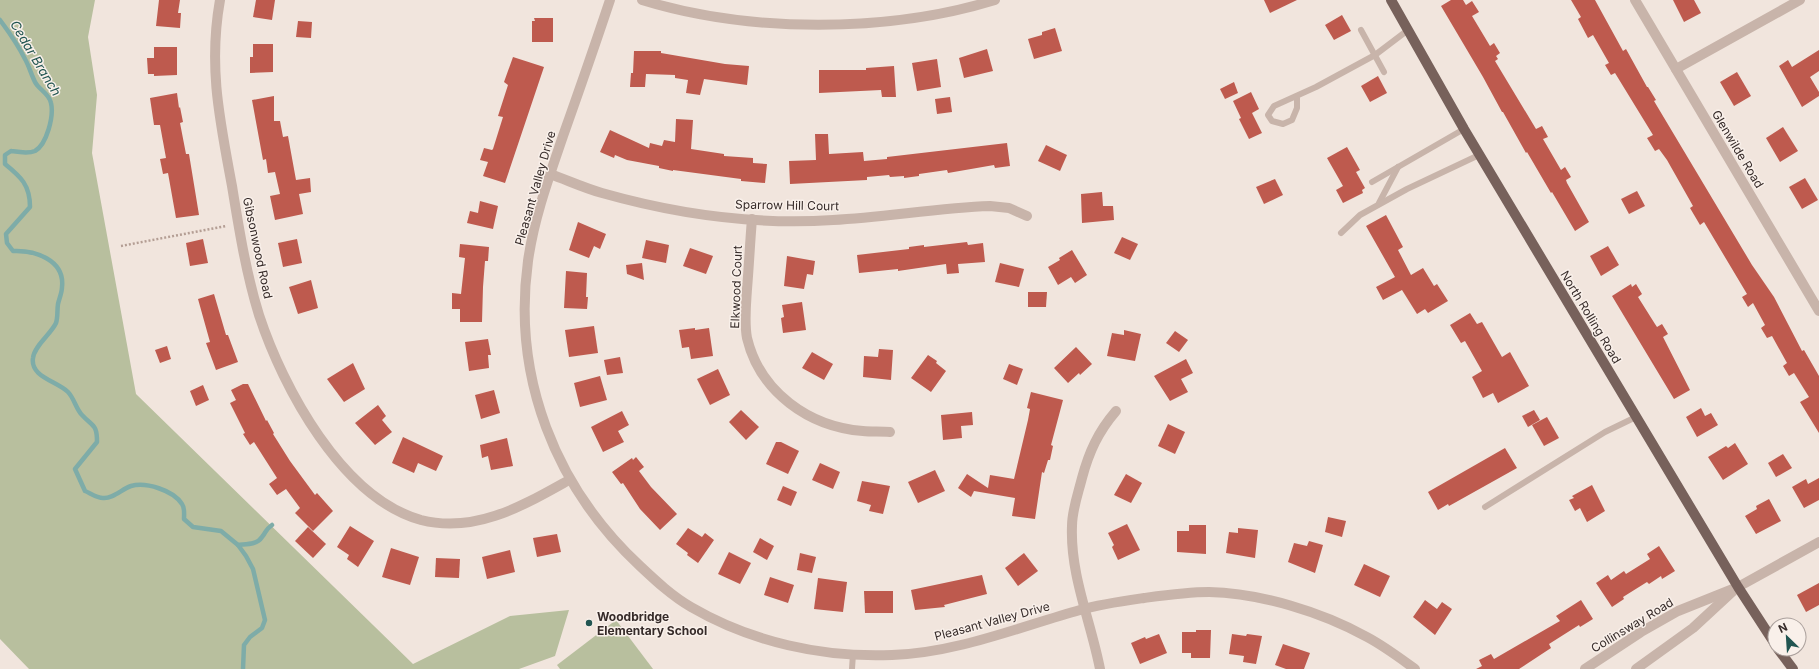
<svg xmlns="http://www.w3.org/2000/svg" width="1819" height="669" font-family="Inter,sans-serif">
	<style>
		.green { fill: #b8bf9e }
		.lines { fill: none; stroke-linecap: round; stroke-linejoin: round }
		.stream { stroke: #7eaca8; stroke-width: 4.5 }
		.building { fill: #be5a4e }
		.path { stroke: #b49e94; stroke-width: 2.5; stroke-dasharray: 2 2; stroke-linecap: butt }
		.service { stroke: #c8b4aa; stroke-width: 6 }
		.minor { stroke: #c8b4aa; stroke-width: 10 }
		.tertiary { stroke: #c8b4aa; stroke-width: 10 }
		.primary { stroke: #77615b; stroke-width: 10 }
		.poi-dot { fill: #215551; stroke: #f9f0ea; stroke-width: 1.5 }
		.labels { text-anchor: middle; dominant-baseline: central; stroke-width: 3; stroke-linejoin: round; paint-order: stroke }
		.street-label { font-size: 12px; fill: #362b29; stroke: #f9f0ea }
		.poi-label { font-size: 12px; font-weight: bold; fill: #362b29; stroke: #f9f0ea; text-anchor: start }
		.water-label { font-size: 13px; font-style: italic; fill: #215551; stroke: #f9f0ea }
	</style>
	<rect width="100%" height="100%" fill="#f1e5dd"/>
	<g class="green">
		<polygon points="0,0 95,0 88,37 97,95 92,153 136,394 413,664 510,616 569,610 555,656 519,669 29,669 0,639"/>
		<polygon points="616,620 653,669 560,669 557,665"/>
	</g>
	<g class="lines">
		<g class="stream">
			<path d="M 0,20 C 9,32 18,45 25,59 C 29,66 31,74 35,82 C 39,90 49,93 51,103 C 54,116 47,144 35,151 C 28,154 18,152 11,151 L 5,155 L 5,164 C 21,177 30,185 30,207 L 6,234 L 7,243 L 13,251 C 35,250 65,260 62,287 C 62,293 59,299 58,304 C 57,310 58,317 56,323 C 51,334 34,346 33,358 C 30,377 57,381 68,392 C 74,398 76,409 82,415 C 93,427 97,424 97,442 L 75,469 L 85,491 C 90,493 97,498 103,498 C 113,499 122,489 131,486 C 146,482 173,490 182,504 C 185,508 184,514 184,519 L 193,527 L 221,531 L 238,545 L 246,556 L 253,569 L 265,620 L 262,628 L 250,637 L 244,645 L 243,669"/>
			<path d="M 238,545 C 246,544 257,545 262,537 C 267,531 264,531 272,525"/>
		</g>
	</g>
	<g class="building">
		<polygon points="159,0 180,0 178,13 181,13 180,28 156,26"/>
		<polygon points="256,0 275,0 272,20 253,17"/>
		<polygon points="1264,0 1297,0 1270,13"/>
		<polygon points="1451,0 1463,0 1466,5 1472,1 1479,12 1472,16 1490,46 1494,43 1500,53 1496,56 1498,59 1495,61 1536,129 1542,126 1548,137 1543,139 1561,170 1565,167 1571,177 1566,180 1567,183 1589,222 1575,231 1552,192 1551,193 1527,152 1526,153 1503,112 1502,112 1483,77 1441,6"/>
		<polygon points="1571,0 1595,0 1623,51 1626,49 1647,87 1648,87 1656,100 1654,101 1752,265 1774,297 1802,351 1804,350 1819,376 1819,433 1800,402 1809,397 1794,373 1789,376 1783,366 1787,363 1772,336 1767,338 1761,328 1765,325 1753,303 1748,307 1742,297 1747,294 1704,222 1700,225 1690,208 1693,206 1667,160 1659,149 1655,151 1647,138 1653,135 1615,73 1611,75 1605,65 1609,63 1593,35 1588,38 1578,19 1581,17"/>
		<polygon points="1673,0 1694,0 1701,13 1684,22"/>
		<polygon points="1342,15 1351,31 1334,40 1325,25"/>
		<polygon points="534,18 553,18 553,42 532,42 532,21 535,21"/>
		<polygon points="298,21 312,22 311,38 296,37"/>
		<polygon points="1055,28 1062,51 1034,59 1028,39 1042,35 1042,32"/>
		<polygon points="253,44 273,44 273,72 250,73 250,57 253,57"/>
		<polygon points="154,47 177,47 177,75 154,76 154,74 148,74 147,58 154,58"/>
		<polygon points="987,49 993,71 964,78 959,58"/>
		<polygon points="1819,50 1819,71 1810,77 1819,92 1819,96 1802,107 1779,66 1788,60 1792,67"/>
		<polygon points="634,51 661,51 661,53 725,64 749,66 747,85 704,79 700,95 686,93 688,80 675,78 675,75 646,74 645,87 630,87 631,73 633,73"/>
		<polygon points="513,57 544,67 505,183 483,176 488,162 480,160 484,148 492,150 493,149 503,117 498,116 508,85 504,82"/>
		<polygon points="937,59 941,87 917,91 912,63"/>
		<polygon points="894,66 896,97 882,97 881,90 819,93 819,70 866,70 866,68"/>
		<polygon points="1737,72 1751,96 1734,106 1720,82"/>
		<polygon points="1378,76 1387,93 1370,102 1361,86"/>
		<polygon points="1234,82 1238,93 1225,99 1220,89"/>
		<polygon points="1251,92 1259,109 1252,113 1262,133 1249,139 1239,119 1241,118 1233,101"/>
		<polygon points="177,93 179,108 180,107 183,122 180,123 186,154 189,154 199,215 176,218 168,173 163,174 160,159 166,158 160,125 154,125 150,98"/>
		<polygon points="274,96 274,121 280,121 283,137 288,136 296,180 310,178 311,192 299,194 303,214 275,220 270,196 280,194 275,172 268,173 266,159 263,160 252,100"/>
		<polygon points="950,97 952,112 937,114 935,99"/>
		<polygon points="676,119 693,120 691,149 724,154 724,156 753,158 753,163 767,164 765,183 741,181 741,179 673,170 673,171 659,168 659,166 627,160 615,155 614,158 600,152 610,130 649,148 650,143 662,146 664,140 675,142"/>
		<polygon points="1783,127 1798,151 1780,162 1766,138"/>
		<polygon points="815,134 828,134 829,154 863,152 864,161 887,159 887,157 1007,143 1010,166 995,168 994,165 948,173 947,170 919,174 919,176 904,178 904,176 890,177 889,175 867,177 867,180 790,184 789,161 816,160"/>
		<polygon points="1046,145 1067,155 1060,171 1038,161"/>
		<polygon points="1347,147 1360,170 1356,172 1365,188 1362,190 1363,193 1343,203 1336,190 1343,186 1327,158"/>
		<polygon points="1805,178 1818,200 1802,209 1789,187"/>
		<polygon points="1275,179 1283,195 1264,204 1256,187"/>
		<polygon points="1637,191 1645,206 1629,214 1621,199"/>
		<polygon points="1102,192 1103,206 1113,206 1114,220 1082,223 1081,194"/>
		<polygon points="480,201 498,206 493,229 467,223 470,211 478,213"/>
		<polygon points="1386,215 1403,247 1398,250 1411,275 1423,268 1434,286 1437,284 1448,301 1428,313 1425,309 1417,314 1402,290 1383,300 1376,287 1395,277 1366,226"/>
		<polygon points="578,222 606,234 600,249 594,246 589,258 569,250"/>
		<polygon points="1122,237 1138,244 1130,260 1114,253"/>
		<polygon points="203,239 208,263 190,266 186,243"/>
		<polygon points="297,239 302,263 283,267 278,243"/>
		<polygon points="646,240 669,245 666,263 642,258"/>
		<polygon points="967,242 968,245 983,243 985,262 958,264 959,273 947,274 946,264 898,271 898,269 859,273 857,255 909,249 909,247 924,245 924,247"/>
		<polygon points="460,244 489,247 488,261 485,261 483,287 482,322 460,322 460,309 452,309 452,293 461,294 465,258 459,257"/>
		<polygon points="1608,246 1619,265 1601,276 1590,256"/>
		<polygon points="690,248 713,256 706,274 683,266"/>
		<polygon points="1072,250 1087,275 1075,283 1071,277 1058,285 1048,267 1060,260 1059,258"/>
		<polygon points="787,256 815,261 813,275 807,274 804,289 784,286"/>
		<polygon points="642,263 644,280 627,274 626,265"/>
		<polygon points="1000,263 1024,269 1019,287 995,282"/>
		<polygon points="566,271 587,273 586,297 588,297 587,309 564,308"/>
		<polygon points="311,280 318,308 298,314 289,287"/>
		<polygon points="1631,284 1632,287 1636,284 1642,294 1638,297 1655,324 1657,327 1662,324 1668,334 1663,337 1690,390 1674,399 1612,296"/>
		<polygon points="1028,292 1047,292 1046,307 1028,307"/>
		<polygon points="214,294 226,335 228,335 238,362 216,370 206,343 210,342 198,299"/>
		<polygon points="802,302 806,330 783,333 781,318 784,317 782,305"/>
		<polygon points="1470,313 1477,324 1482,322 1502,357 1510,352 1529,386 1498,403 1493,393 1483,398 1472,377 1482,371 1465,341 1461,343 1450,325"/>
		<polygon points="594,326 598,353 569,357 565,330"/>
		<polygon points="695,328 695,330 709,328 713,356 691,359 689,347 682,348 679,330"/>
		<polygon points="1124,330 1141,334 1135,361 1107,356 1112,333 1124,335"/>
		<polygon points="1175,331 1188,340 1179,352 1166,343"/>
		<polygon points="488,339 491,355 488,355 489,368 469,371 465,342"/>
		<polygon points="167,346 171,359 160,363 155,350"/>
		<polygon points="1076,347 1092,364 1080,375 1079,373 1068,383 1054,368"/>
		<polygon points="879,349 893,350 891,380 863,377 864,356 878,357"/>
		<polygon points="812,352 833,364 824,380 802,368"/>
		<polygon points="928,355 937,361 936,363 946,371 931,392 911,378"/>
		<polygon points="620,357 623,373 607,375 604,360"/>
		<polygon points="1186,359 1193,373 1181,379 1188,392 1170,401 1154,376"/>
		<polygon points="353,363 365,389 344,402 327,379"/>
		<polygon points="1009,364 1023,369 1017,385 1003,379"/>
		<polygon points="718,369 730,395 710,405 697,379"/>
		<polygon points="600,376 607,400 580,407 574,383"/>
		<polygon points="243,384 248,384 266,421 267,420 274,433 273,434 290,461 315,495 317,493 333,511 313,531 295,513 300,508 286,489 277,495 269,484 277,478 254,442 250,445 243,434 245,433 230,403 236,400 231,390"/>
		<polygon points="203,385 209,400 196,406 190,391"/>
		<polygon points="494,390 500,413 481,419 475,395"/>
		<polygon points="1031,392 1063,400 1051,445 1053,446 1050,460 1048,460 1044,473 1042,472 1035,519 1012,516 1015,498 974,491 971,497 958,488 967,474 988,488 990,475 1014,479 1028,420 1030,409 1027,408"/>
		<polygon points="378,405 386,416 382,420 392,432 375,445 355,423"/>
		<polygon points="1701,408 1705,416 1711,413 1718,425 1697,437 1686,417"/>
		<polygon points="741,410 759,427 746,440 729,422"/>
		<polygon points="1534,410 1540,420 1528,427 1522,416"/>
		<polygon points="622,411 629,425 618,431 624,442 603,452 591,427"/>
		<polygon points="972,412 973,425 961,426 962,438 943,440 941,415"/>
		<polygon points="1547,417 1559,438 1544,446 1532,425"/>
		<polygon points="1168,424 1185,432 1175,454 1158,446"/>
		<polygon points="403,437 443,456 436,471 418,463 414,473 392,463"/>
		<polygon points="507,438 513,466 491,470 488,456 482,458 480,445"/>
		<polygon points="776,442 781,442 799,451 788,474 766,464"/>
		<polygon points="1735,443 1748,464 1723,480 1708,457 1726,446 1728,448"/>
		<polygon points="1505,448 1517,468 1449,506 1448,504 1438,510 1428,492"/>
		<polygon points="1783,454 1792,468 1776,477 1768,463"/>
		<polygon points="636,457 644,467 639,471 651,487 677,514 660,530 640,509 623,483 621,484 612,472 632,458 633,460"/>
		<polygon points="820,463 840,472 833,489 812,480"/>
		<polygon points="935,470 945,491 918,503 908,482"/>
		<polygon points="1126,474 1142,483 1131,503 1114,495"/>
		<polygon points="1819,478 1819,500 1804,508 1792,487 1806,479 1808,484"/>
		<polygon points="862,481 890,486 883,514 869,511 871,505 857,501"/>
		<polygon points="1592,485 1605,511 1587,522 1580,508 1575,511 1569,500 1574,498 1572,496"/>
		<polygon points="783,486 797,492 791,506 777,500"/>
		<polygon points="1769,499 1781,521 1756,534 1745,516 1757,509 1756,506"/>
		<polygon points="1328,517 1346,521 1342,537 1325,532"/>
		<polygon points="1127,524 1140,550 1118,560 1112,547 1114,545 1108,533"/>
		<polygon points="1189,525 1206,525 1206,554 1177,552 1177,531 1189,531"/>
		<polygon points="350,526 374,541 358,567 347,559 349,555 337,547"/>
		<polygon points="308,527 326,544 313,558 295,541"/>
		<polygon points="688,528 702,537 705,533 714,540 698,563 687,555 688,553 676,544"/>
		<polygon points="1238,528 1258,530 1255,558 1226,553 1229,532 1238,533"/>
		<polygon points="557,534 561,552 537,557 533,538"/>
		<polygon points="760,538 774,546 767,560 753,552"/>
		<polygon points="1309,541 1323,545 1315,573 1288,562 1294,543 1307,546"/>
		<polygon points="1659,546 1675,571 1662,579 1661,576 1649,584 1647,582 1623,597 1624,599 1612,607 1596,583 1608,575 1611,580 1624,571 1626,574 1650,559 1647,554"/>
		<polygon points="391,548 419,557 410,585 382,577"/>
		<polygon points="510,550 515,572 487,579 482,557"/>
		<polygon points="729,552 751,563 740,584 718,574"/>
		<polygon points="800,553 816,557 812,573 797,570"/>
		<polygon points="1024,553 1038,571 1018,586 1005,568"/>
		<polygon points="436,558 460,559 459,578 435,577"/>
		<polygon points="1364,564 1390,576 1380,597 1354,585"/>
		<polygon points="982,575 987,594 944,605 945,607 915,610 911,590"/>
		<polygon points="770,577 794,585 788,603 764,595"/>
		<polygon points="818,578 847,582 843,612 814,609"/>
		<polygon points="1819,583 1819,605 1806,612 1797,595"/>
		<polygon points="864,591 893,591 893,613 865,613"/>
		<polygon points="1425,600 1437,609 1442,602 1452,609 1435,635 1413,617"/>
		<polygon points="1581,600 1593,619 1580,627 1579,625 1549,644 1551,648 1519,669 1476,669 1482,666 1479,660 1491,654 1494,659 1560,621 1556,616"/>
		<polygon points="1196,630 1211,630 1210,658 1191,658 1191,653 1182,653 1182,632 1196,632"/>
		<polygon points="1159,634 1167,653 1140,664 1131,643 1145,637 1146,639"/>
		<polygon points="1232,634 1246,636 1247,634 1262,636 1256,664 1243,662 1244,656 1229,654"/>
		<polygon points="1283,644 1310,653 1304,669 1286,669 1275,665"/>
	</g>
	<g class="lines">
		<polyline class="path" points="121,246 226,226"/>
		<g class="service">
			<polyline points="1361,30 1384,72"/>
			<polyline points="1297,96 1297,108 1292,120 1283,124 1272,121 1268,115 1274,106 1316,87 1375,55 1408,30"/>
			<polyline points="1372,182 1464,129"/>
			<polyline points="1379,203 1398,167"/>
			<polyline points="1341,233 1360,215 1407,189 1479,155"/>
			<polyline points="1485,507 1605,432 1636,417"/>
			<polyline points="852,669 853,654"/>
		</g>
		<g class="minor">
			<path d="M 220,0 C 208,67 220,121 232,186 C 239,229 246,273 259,315 C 283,388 342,498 421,520 C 476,534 524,505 569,480"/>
			<polyline points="1635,0 1819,311"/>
			<polyline points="1676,69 1800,0"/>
			<path d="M 550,174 C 567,180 584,188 602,193 C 676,214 756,225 833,220 C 886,217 938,208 990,206 L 1009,208 L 1027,216"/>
			<path d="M 752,219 C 750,242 749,266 747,289 C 746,305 744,322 747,338 C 760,392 809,427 863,431 C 872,432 881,431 890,432"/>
			<polyline points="1738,587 1819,542"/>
			<path d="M 1100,669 C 1091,622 1070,575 1072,526 C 1072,510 1078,494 1082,478 C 1089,452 1098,432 1116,411"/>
		</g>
		<g class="tertiary">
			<path d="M 610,0 C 595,45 579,91 563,136 C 549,177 534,218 528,261 C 512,377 555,487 640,566 C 656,581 672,596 691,607 C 751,642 823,658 892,655 C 956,653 1019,627 1080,610 C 1101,604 1123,601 1144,598 C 1166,595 1187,592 1209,592 C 1260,593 1322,612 1367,637 C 1384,646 1400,658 1415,669"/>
			<path d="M 642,0 C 749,33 888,33 995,0"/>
			<polyline points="1585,669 1641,632 1678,611 1738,587"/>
			<polyline points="1636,669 1693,628 1733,591"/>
		</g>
		<g class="primary">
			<polyline points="1391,0 1464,129 1738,587 1775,644"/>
			<polyline points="1778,649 1793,669"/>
		</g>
	</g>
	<circle class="poi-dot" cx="589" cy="623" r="4"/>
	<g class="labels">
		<g class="street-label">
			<text transform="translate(1738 149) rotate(59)">Glenwilde Road</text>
			<text transform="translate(535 188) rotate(-74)">Pleasant Valley Drive</text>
			<text transform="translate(787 205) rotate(1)">Sparrow Hill Court</text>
			<text transform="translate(258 248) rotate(78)">Gibsonwood Road</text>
			<text transform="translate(736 287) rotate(-88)">Elkwood Court</text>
			<text transform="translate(1591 317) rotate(59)">North Rolling Road</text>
			<text transform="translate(992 621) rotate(-15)">Pleasant Valley Drive</text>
			<text transform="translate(1632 625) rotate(-31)">Collinsway Road</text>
		</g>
		<g class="poi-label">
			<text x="597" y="616">Woodbridge<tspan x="597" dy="14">Elementary School</tspan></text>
		</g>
		<g class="water-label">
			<text transform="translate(36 58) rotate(59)">Cedar Branch</text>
		</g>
	</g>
	<g transform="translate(1787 637) rotate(335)"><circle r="19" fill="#f9f0ea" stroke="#aba19d"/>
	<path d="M0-3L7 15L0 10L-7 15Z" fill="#215551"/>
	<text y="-6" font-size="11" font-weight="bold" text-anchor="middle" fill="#362b29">N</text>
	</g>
</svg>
